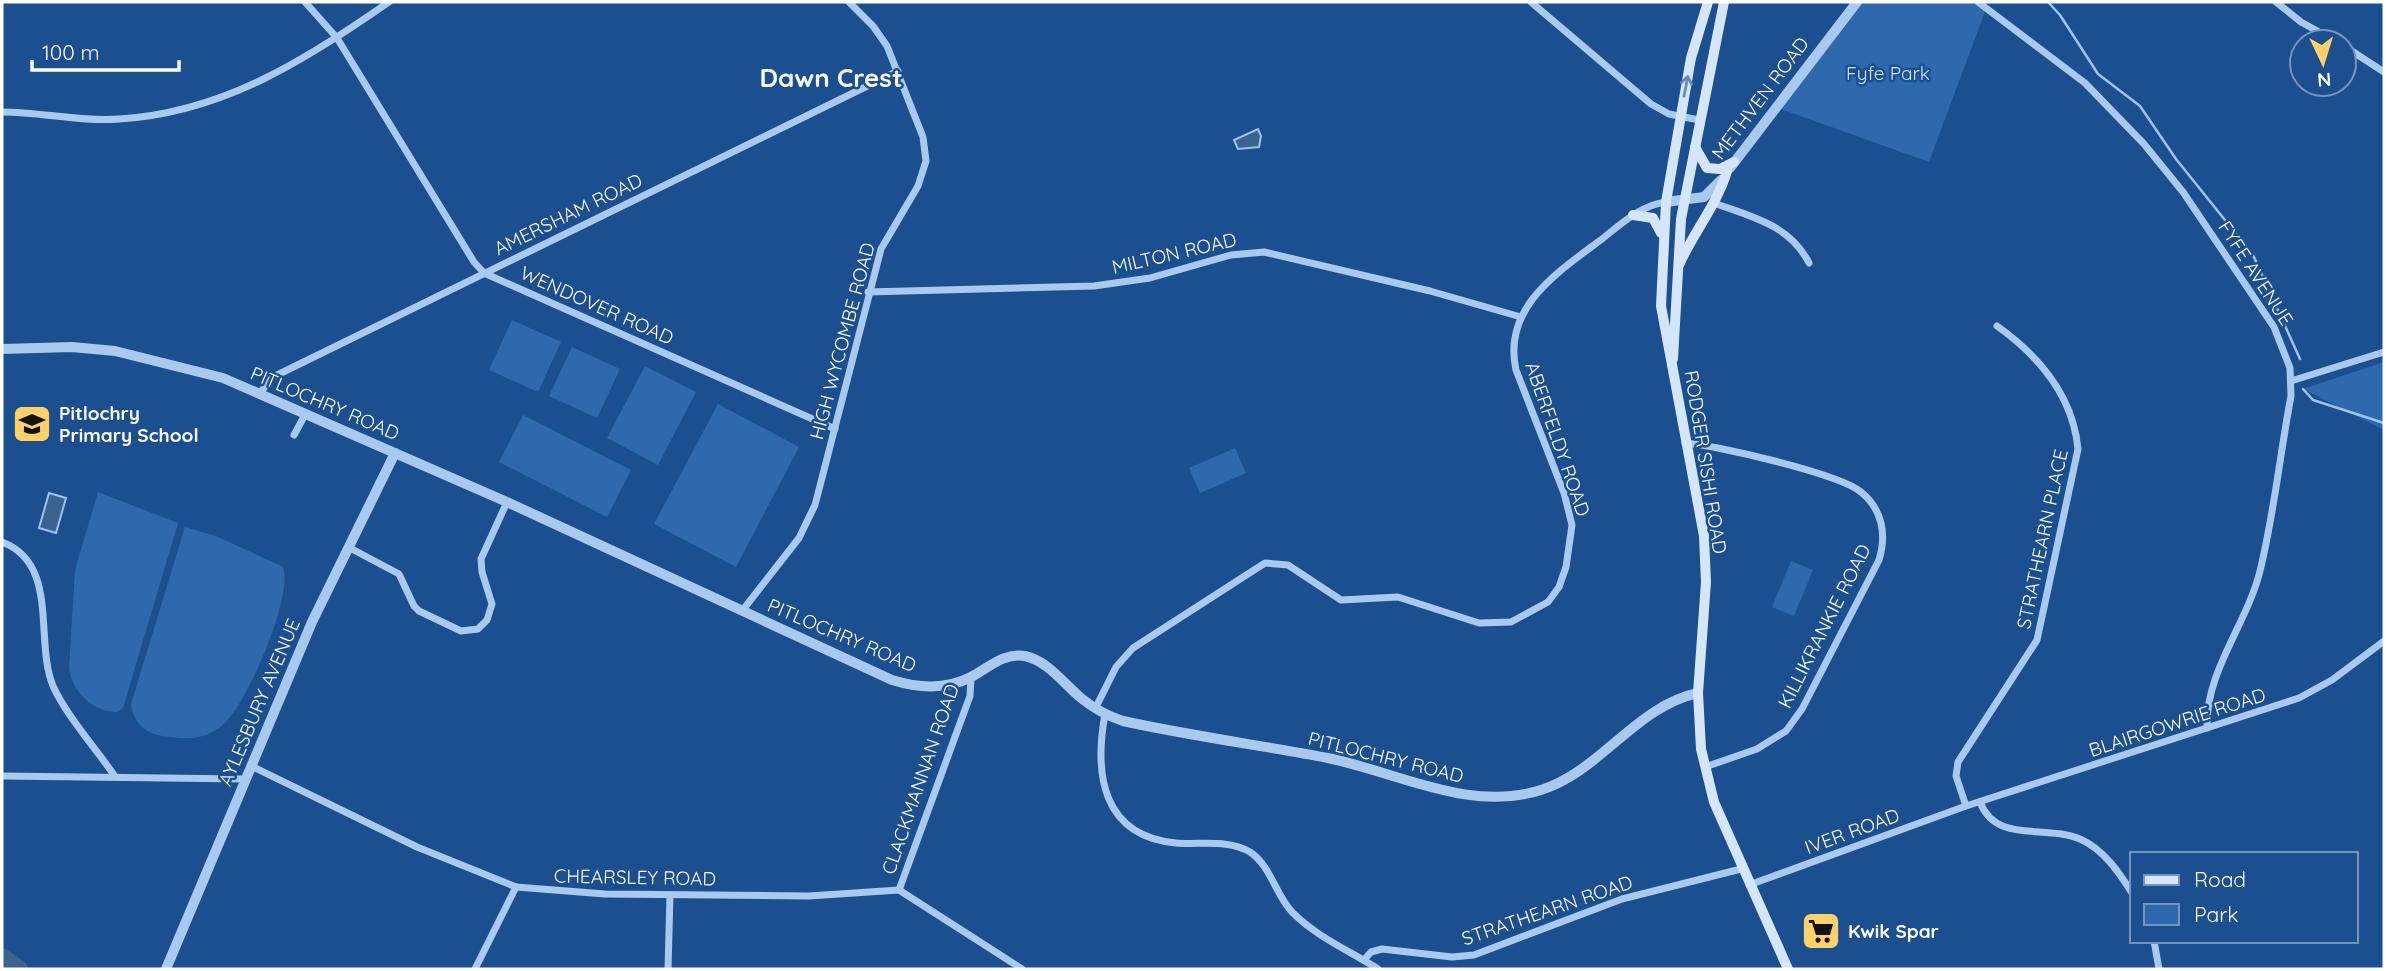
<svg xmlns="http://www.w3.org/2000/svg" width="2386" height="971" font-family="Quicksand,sans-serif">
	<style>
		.green { fill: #2e69ad }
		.water { fill: #3c6290; stroke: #9cc4f0; stroke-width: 2 }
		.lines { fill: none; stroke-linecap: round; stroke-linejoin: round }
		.stream { stroke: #9cc4f0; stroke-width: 2.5 }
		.river { stroke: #3c6290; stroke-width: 18 }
		.minor { stroke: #a9c9ee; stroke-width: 7 }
		.tertiary { stroke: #a9c9ee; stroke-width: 10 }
		.secondary { stroke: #d6e6fa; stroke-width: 10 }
		.oneway { stroke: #668bba }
		.labels { text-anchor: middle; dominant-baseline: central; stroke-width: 5; stroke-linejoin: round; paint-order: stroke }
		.park-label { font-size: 19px; fill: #cfe3fa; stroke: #1b4f8f }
		.street-label { font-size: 19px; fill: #fff; stroke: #1b4f8f }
		.poi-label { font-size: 19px; font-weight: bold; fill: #fff; stroke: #1b4f8f; text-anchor: start }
		.district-label { font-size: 26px; font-weight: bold; fill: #fff; stroke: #1b4f8f }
	</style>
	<rect width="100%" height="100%" fill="#1b4f8f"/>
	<g class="green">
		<polygon points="1858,2 1981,2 1986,9 1929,162 1775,107"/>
		<polygon points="512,320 561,342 538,392 489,370"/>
		<polygon points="572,347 620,369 597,418 549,396"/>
		<polygon points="2384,362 2384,430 2303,389"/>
		<polygon points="645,366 696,392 658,465 607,438"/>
		<polygon points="718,404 799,447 736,567 654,524"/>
		<polygon points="523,415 631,470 607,517 499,462"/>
		<polygon points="1235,448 1246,473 1200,493 1189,468"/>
		<path d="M 98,492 L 178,523 L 123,708 L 117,712 C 92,712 72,691 69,668 L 75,570 Z"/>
		<path d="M 185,527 L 216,536 L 283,567 C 294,595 245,711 219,728 C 200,741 184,739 162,736 C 144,733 133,721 131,704 Z"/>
		<polygon points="1791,561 1813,570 1794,616 1772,607"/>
	</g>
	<g class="water">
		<polygon points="1258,129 1261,136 1259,147 1238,149 1234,140"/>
		<polygon points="49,493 66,498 56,533 39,528"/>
	</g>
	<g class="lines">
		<g class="stream">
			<polyline points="2048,2 2060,15 2098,74 2140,106 2176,159 2253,255 2300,359"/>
			<polyline points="2303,389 2313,400 2384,423"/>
		</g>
		<polyline class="river" points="2,957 19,969"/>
		<g class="minor">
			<polyline points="305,2 337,38 474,262 484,273 835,429"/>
			<polyline points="1531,2 1651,104 1669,114 1699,120"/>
			<path d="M 1978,2 L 2085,83 L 2144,144 L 2183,192 L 2274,327 L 2290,368 L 2291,396 C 2280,454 2274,514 2260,571 C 2247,624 2205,672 2207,728"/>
			<polyline points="2276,2 2301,22 2337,42"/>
			<polyline points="2344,46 2384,72"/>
			<path d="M 2,112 C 41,112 80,122 119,119 C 222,113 306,60 389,2"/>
			<path d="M 1714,203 C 1752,217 1790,225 1809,263"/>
			<polyline points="868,292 1094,286 1150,278 1231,255 1264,252 1430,291 1521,317"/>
			<polyline points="2291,381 2384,352"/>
			<polyline points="259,394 273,377 898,71"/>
			<polyline points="294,435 306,413"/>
			<path d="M 1685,443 C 1716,445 1840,474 1861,492 C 1882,509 1887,534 1879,560 L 1802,709 L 1786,731 L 1757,749 L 1705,767"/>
			<path d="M 2,542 C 60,564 34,640 53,686 C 66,715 96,749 114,775"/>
			<polyline points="350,548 399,574 414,606 419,611 461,631 478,629 487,620 492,604 482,572 481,559 507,502"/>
			<polyline points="742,611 799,538 815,505 881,249 918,186 926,161 923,137 887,46 873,26 849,2"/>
			<path d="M 1095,709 L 1116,667 L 1133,648 L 1265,563 L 1288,565 L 1341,600 L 1398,597 L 1479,623 L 1511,622 L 1548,602 L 1559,587 L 1566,567 L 1572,525 L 1564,493 L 1516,370 C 1502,307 1558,272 1602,239 C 1621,224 1641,205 1666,202"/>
			<path d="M 1105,714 C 1094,774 1102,836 1176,843 C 1200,845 1229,839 1250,852 C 1271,866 1276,896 1293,913 C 1317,937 1350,951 1378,969"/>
			<polyline points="251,766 417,847 516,887 605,894 809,896 899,890 1022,969"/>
			<polyline points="2,776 244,779"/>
			<path d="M 1980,802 C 1996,844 2044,824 2080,839 C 2103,849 2119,872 2132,893"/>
			<path d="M 1966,806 L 1956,776 L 1958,762 L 2037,640 L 2078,449 C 2073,396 2039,356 1997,326"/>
			<polyline points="1749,885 1966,806 2299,698 2332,680 2384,641"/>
			<polyline points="899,890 970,696 971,677"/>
			<polyline points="2154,941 2159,969"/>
			<polyline points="1364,960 1371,952 1382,949 1452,957 1474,955 1622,899 1741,869"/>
			<polyline points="475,969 516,887"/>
			<polyline points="668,969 670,895"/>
		</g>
		<g class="tertiary">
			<polyline points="1730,168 1857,2"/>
			<polyline points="1666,202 1704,197 1721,180"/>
			<path d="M 2,349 L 72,347 L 115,351 L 223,378 L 507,502 L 892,680 C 918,688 946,690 971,677 C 988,668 1004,652 1025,656 C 1048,661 1064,684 1081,698 C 1093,708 1108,716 1123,721 C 1191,736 1260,745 1328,758 C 1397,772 1470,813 1541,790 C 1601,771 1636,706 1698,693"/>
			<polyline points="166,969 312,622 395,453"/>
		</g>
		<g class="secondary">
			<polyline points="1708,2 1691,58 1666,202 1661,306 1704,536 1706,582 1698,693 1701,749 1714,802 1788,969"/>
			<polyline points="1695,147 1707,168 1720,169 1734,162"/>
			<polyline points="1633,215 1653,218 1661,233"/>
			<path d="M 1679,265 C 1693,233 1717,205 1727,171"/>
			<polyline points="1673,359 1681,219 1724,2"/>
		</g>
	</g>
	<defs><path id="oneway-shaft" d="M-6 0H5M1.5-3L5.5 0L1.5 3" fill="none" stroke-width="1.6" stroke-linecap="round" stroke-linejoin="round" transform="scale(1.75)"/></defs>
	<use class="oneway" href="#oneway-shaft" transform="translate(1686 86) rotate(-79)"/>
	<defs>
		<g id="school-square" transform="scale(2.0125)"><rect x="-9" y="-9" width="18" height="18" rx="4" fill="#ffd166" stroke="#1b4f8f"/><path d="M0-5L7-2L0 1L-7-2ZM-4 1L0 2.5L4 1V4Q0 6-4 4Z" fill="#111"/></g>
		<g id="supermarket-square" transform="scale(2.0125)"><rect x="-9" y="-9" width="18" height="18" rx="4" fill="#ffd166" stroke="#1b4f8f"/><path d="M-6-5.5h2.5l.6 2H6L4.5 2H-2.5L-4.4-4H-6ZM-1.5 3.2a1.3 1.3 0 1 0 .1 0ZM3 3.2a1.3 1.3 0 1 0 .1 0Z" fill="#111"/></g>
	</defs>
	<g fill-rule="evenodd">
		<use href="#school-square" x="32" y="424"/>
		<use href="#supermarket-square" x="1821" y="931"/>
	</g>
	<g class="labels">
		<g class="park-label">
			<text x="1888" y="73">Fyfe Park</text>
		</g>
		<g class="street-label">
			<text transform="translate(1760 98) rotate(-53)">METHVEN ROAD</text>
			<text transform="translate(568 214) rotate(-26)">AMERSHAM ROAD</text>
			<text transform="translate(1174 253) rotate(-13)">MILTON ROAD</text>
			<text transform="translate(2256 273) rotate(57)">FYFE AVENUE</text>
			<text transform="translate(597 305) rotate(24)">WENDOVER ROAD</text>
			<text transform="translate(842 341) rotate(-75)">HIGH WYCOMBE ROAD</text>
			<text transform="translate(325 403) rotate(23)">PITLOCHRY ROAD</text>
			<text transform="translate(1558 439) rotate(71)">ABERFELDY ROAD</text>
			<text transform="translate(1706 462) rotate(81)">RODGER SISHI ROAD</text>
			<text transform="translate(2042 539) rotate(-78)">STRATHEARN PLACE</text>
			<text transform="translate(1824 626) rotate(-63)">KILLIKRANKIE ROAD</text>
			<text transform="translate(842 635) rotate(23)">PITLOCHRY ROAD</text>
			<text transform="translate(259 702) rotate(-67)">AYLESBURY AVENUE</text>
			<text transform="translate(2177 722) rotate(-18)">BLAIRGOWRIE ROAD</text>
			<text transform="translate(1386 757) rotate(14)">PITLOCHRY ROAD</text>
			<text transform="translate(920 779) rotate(-71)">CLACKMANNAN ROAD</text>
			<text transform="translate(1852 831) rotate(-20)">IVER ROAD</text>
			<text transform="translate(635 877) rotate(1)">CHEARSLEY ROAD</text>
			<text transform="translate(1547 910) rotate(-19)">STRATHEARN ROAD</text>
		</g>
		<g class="poi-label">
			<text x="59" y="413">Pitlochry<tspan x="59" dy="22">Primary School</tspan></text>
			<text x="1848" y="931">Kwik Spar</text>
		</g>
		<g class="district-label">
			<text x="831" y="77">Dawn Crest</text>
		</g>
	</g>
	<rect width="2386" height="971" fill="none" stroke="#ffffff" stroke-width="7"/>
	<rect x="2130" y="852" width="228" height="91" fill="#1b4f8f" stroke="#7695bc" stroke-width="2"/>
	<rect x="2144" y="875" width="35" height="10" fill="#d6e6fa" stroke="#7695bc" stroke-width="2"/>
	<text x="2194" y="887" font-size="21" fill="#ffffff">Road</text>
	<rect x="2144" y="904" width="35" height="21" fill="#2e69ad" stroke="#7695bc" stroke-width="2"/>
	<text x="2194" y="922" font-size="21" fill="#ffffff">Park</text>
	<g transform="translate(2323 63) rotate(176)"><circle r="33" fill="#1b4f8f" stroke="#7695bc" stroke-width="2"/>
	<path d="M0-5L12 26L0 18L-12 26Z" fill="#ffd166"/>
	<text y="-10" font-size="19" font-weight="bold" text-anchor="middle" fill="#ffffff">N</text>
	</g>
	<path d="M32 60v10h147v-10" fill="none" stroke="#ffffff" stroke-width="3.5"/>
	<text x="42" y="60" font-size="21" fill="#ffffff" stroke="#1b4f8f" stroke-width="5" paint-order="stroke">100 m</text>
</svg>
